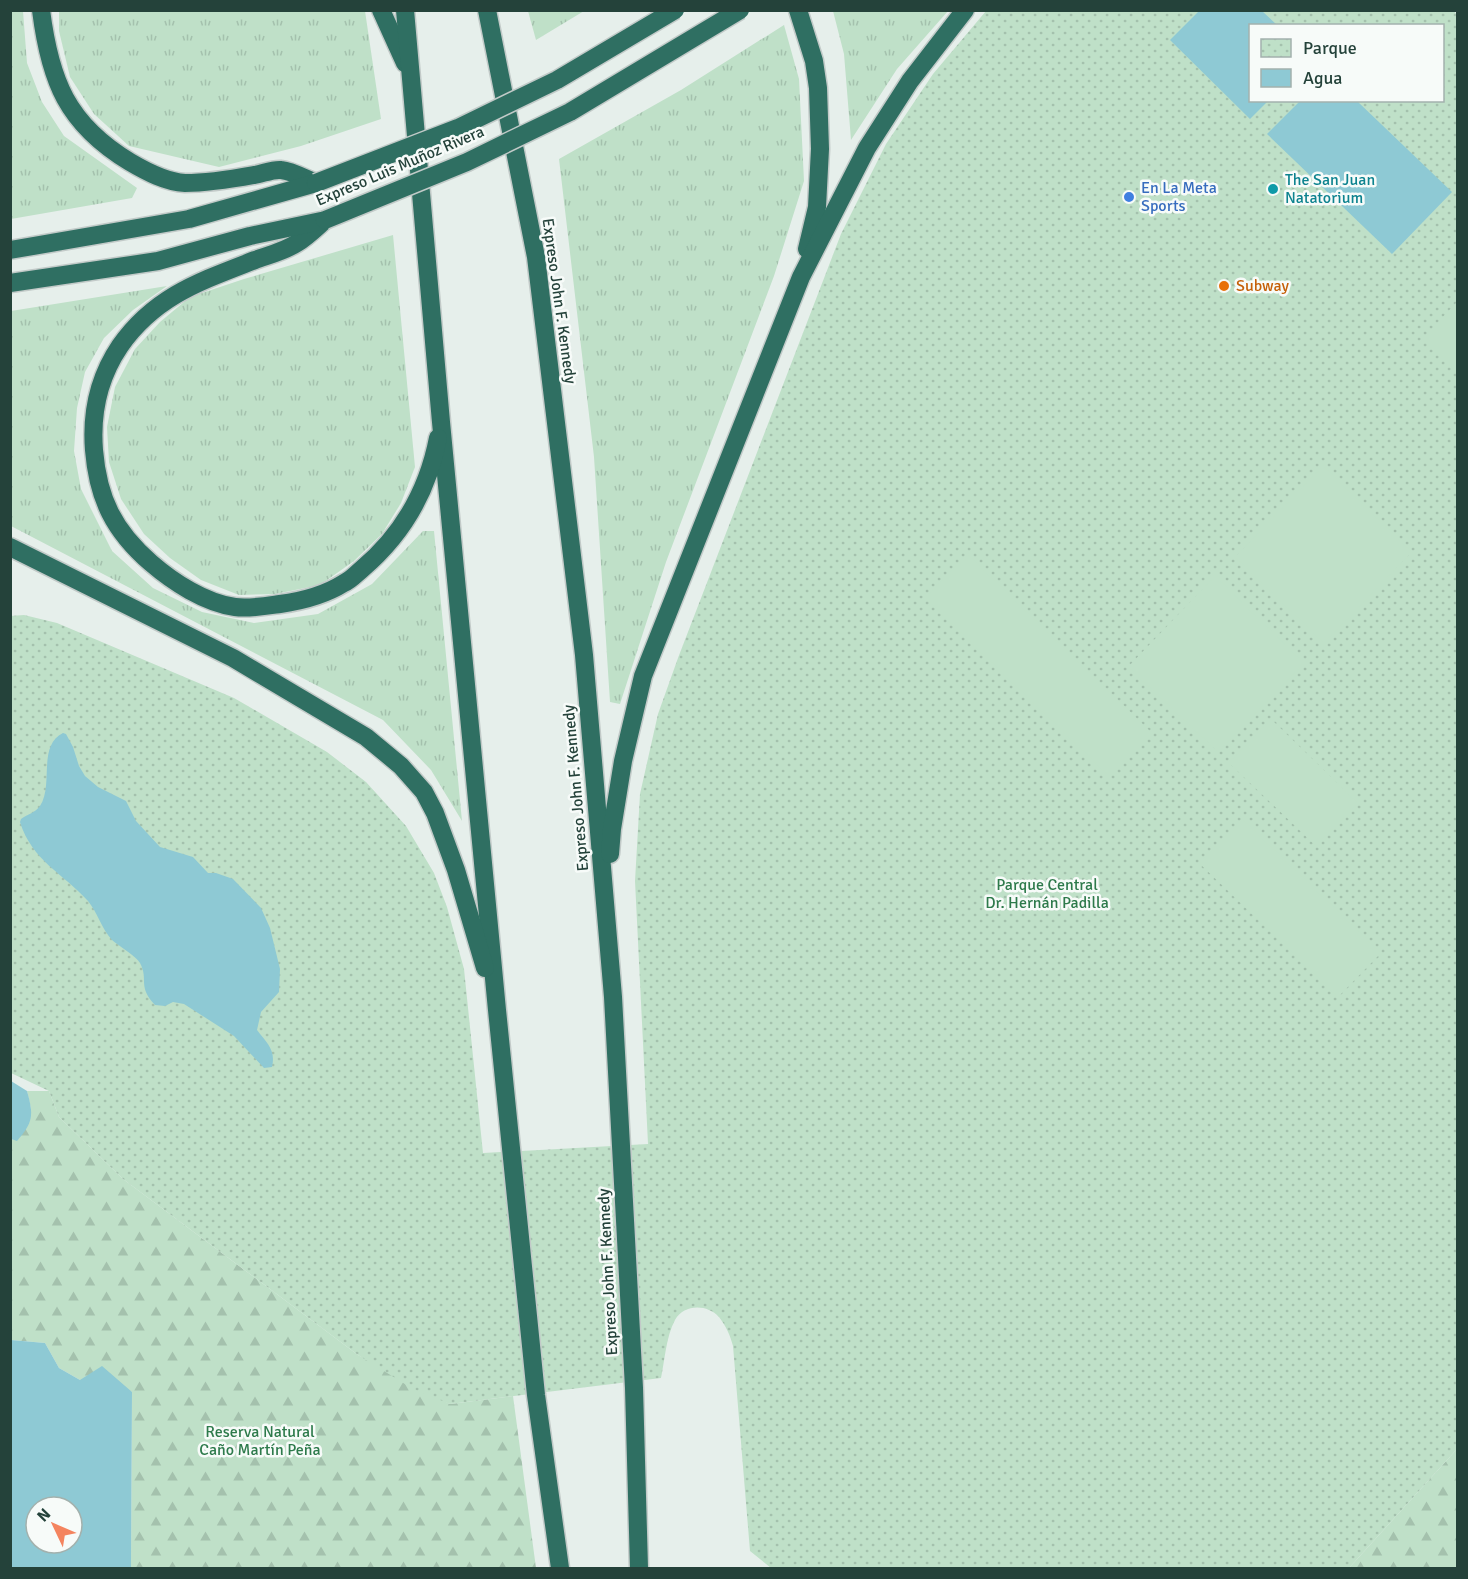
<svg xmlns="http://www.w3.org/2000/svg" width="1468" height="1579" font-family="Signika,sans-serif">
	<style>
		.grass { fill: url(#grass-tufts) }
		.forest { fill: url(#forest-firs) }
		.park { fill: url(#park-dots); fill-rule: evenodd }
		.garden { fill: #bfe0c8 }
		.water { fill: #8ec9d4; fill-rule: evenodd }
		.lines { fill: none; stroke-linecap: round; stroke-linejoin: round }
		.highway-casing { stroke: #c2cac8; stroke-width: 21 }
		.highway { stroke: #2f6f62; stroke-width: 18 }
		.highway-bridge-casing { stroke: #c2cac8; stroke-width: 21; stroke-linecap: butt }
		.highway-bridge { stroke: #2f6f62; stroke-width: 18 }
		.culture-dot { fill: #0f9aa8; stroke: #f7fbf9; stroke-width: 2 }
		.shop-dot { fill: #3f7fe0; stroke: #f7fbf9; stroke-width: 2 }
		.food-dot { fill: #e8710a; stroke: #f7fbf9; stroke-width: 2 }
		.labels { text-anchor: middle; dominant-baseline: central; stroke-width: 5; stroke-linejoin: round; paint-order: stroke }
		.street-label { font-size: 16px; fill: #24423a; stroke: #f7fbf9 }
		.culture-label { font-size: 16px; fill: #0d838f; stroke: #f7fbf9; text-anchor: start }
		.shop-label { font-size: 16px; fill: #366cbe; stroke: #f7fbf9; text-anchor: start }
		.food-label { font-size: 16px; fill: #c56008; stroke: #f7fbf9; text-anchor: start }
		.park-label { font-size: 16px; fill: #2d7a4b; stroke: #f7fbf9 }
	</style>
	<defs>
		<pattern id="grass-tufts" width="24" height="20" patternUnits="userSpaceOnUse" patternTransform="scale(1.5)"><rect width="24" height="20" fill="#bfe0c8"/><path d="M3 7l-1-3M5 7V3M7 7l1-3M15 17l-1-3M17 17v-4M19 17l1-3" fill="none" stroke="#a4c1ad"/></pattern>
		<pattern id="forest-firs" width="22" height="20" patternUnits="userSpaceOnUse" patternTransform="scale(1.5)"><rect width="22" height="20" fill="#bfe0c8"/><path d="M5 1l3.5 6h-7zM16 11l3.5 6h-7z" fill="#a4c1ad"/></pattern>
		<pattern id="park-dots" width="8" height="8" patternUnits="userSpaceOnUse" patternTransform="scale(1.5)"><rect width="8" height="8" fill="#bfe0c8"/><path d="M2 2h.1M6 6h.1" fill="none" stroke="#a4c1ad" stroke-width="1.8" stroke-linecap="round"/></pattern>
	</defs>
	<rect width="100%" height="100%" fill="#e6efeb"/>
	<g class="grass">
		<polygon points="11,10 23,11 27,63 42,102 64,136 137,188 132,198 11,219"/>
		<polygon points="59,11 365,11 381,119 301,146 219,167 129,146 94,114 70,77 59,31"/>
		<polygon points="528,11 528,10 584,11 536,40"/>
		<polygon points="833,11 948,11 897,69 851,140 844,54"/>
		<polygon points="784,25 799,79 804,181 774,276 666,562 620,704 610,702 594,457 559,159 681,90"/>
		<polygon points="393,235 415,467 401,503 382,534 354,561 320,585 275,594 239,595 201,580 170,558 144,534 121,499 109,462 107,427 115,387 135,349 160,322 190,297 244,279"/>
		<polygon points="167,286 133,310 104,338 85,372 77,408 74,451 81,489 112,551 153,588 202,612 254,623 318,614 372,584 423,531 434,531 462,821 431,770 383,720 11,526 11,311"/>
	</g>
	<g class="forest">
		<polygon points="27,1091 49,1091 59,1117 123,1179 358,1355 450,1404 513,1396 536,1568 131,1568 132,1392 80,1380 59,1368 45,1343 11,1340 10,1139 17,1140 31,1109"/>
		<polygon points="1457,1449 1457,1568 1349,1568"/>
	</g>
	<path class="park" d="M 1453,10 L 1457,15 L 1457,1449 L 1349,1568 L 771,1568 L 750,1551 L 733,1346 C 730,1335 726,1326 719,1317 C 707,1304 684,1304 675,1320 C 666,1337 665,1359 661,1378 L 450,1404 L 413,1389 L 358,1355 L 123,1179 L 59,1117 L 49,1091 L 11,1073 L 10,616 L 24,615 L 57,623 L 234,698 L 327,752 L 366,782 L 406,826 L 434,873 L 447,907 L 464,969 L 483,1153 L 648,1144 L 635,881 L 640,794 L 658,714 L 678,658 L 841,234 L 886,144 L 933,74 L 986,11 ZM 1250,26 L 1442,26 L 1442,100 L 1250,100 Z"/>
	<g class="garden">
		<polygon points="1457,302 1457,371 1423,338"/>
		<polygon points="1323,466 1412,552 1324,643 1235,557"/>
		<polygon points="967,554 1151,732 1108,775 925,598"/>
		<polygon points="1215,576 1304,663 1218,752 1128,667"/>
		<polygon points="1271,719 1358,803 1316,846 1229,763"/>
		<polygon points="1242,819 1381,953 1338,997 1199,863"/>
	</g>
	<g class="water">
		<polygon points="1200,10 1262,11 1277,25 1250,26 1250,100 1268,101 1250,119 1170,40"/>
		<polygon points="1300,101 1357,101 1452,192 1392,254 1267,134"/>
		<path d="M 63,733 L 66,734 L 73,747 L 79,766 L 85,776 L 98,787 L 126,801 L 136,821 L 160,847 L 193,857 L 208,873 L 216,873 L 233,879 L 261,908 L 270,928 L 280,969 L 279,992 L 261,1012 L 257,1030 C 267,1043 276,1050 272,1067 L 264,1068 L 234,1036 L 184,1004 L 173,1002 L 165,1006 L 155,1005 C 137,986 149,980 140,963 C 136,956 120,947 112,940 C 101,928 98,913 88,901 C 63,873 32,861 20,822 L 21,819 C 28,814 35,813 40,806 C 54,785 37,746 63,733 Z"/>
		<path d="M 11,1081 L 27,1091 C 34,1116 33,1122 17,1141 L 11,1139 Z"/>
		<path d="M 11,1340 L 45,1343 L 59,1368 L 80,1380 L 102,1366 L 132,1392 L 131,1568 L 11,1568 ZM 36,1507 L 72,1507 L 72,1543 L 36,1543 Z"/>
	</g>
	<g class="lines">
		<g class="highway-casing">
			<g id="highway">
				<path d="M 41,10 C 50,81 67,124 130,162 C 147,172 166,182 185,183 C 208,183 232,179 254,175 C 262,174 273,169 281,170 C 292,171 306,179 316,183"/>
				<polyline points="381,10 405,63"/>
				<polyline points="405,10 441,422 497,1010 536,1395 560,1568"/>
				<polyline points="487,10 536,257 584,655 613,997 634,1388 639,1568"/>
				<polyline points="798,10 814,61 818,88 820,149 817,207 807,249"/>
				<path d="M 325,220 C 316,228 307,237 297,243 C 285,251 269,255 255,260 C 201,281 155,296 120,346 C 99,377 91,412 94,450 C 98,499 114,531 151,563 C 173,582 205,603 235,607 C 249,609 266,606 280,604 C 302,601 325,595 344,583 C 351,580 356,574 362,569 C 402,535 428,490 438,438"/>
				<polyline points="10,250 189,219 316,183"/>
				<polyline points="10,283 158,261 250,236 321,221"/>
				<polyline points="10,547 233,658 366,737 401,766 424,792 435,813 456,870 485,968"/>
				<polyline points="610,854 612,829 623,761 643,676 801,277 867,148 910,81 965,10"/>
			</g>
		</g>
		<use href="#highway" class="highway"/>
		<g class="highway-bridge-casing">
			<g id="highway-bridge">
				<polyline points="316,183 458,128 557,80 675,10"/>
				<polyline points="325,220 467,162 570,112 740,10"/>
			</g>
		</g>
		<use href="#highway-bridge" class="highway-bridge"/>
	</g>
	<circle class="culture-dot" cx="1273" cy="189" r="6"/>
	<circle class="shop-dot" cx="1129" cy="197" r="6"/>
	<circle class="food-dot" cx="1224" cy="286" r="6"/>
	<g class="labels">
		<g class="street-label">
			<text transform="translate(400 166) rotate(-23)">Expreso Luis Muñoz Rivera</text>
			<text transform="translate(559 301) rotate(82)">Expreso John F. Kennedy</text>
			<text transform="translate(576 788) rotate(-95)">Expreso John F. Kennedy</text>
			<text transform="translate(608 1272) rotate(-93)">Expreso John F. Kennedy</text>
		</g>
		<g class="culture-label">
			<text x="1285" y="180">The San Juan<tspan x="1285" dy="18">Natatorium</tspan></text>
		</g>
		<g class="shop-label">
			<text x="1141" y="188">En La Meta<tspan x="1141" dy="18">Sports</tspan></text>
		</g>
		<g class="food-label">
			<text x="1236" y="286">Subway</text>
		</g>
		<g class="park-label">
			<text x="1047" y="885">Parque Central<tspan x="1047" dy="18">Dr. Hernán Padilla</tspan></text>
			<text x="260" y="1432">Reserva Natural<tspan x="260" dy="18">Caño Martín Peña</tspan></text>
		</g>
	</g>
	<rect width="1468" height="1579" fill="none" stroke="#24423a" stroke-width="24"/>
	<rect x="1249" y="24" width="195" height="78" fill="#f7fbf9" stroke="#a3b1ad" stroke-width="1.5"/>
	<rect x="1261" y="39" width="30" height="18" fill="url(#park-dots)" stroke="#a3b1ad" stroke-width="1.5"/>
	<text x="1303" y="54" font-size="18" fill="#24423a">Parque</text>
	<rect x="1261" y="69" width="30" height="18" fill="#8ec9d4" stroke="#a3b1ad" stroke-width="1.5"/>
	<text x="1303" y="84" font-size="18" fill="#24423a">Agua</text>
	<g transform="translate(54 1525) rotate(314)"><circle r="28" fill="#f7fbf9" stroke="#a3b1ad" stroke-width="1.5"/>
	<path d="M0-4.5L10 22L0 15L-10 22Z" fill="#f4845f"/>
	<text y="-9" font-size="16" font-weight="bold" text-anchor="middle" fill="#24423a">N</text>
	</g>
</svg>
